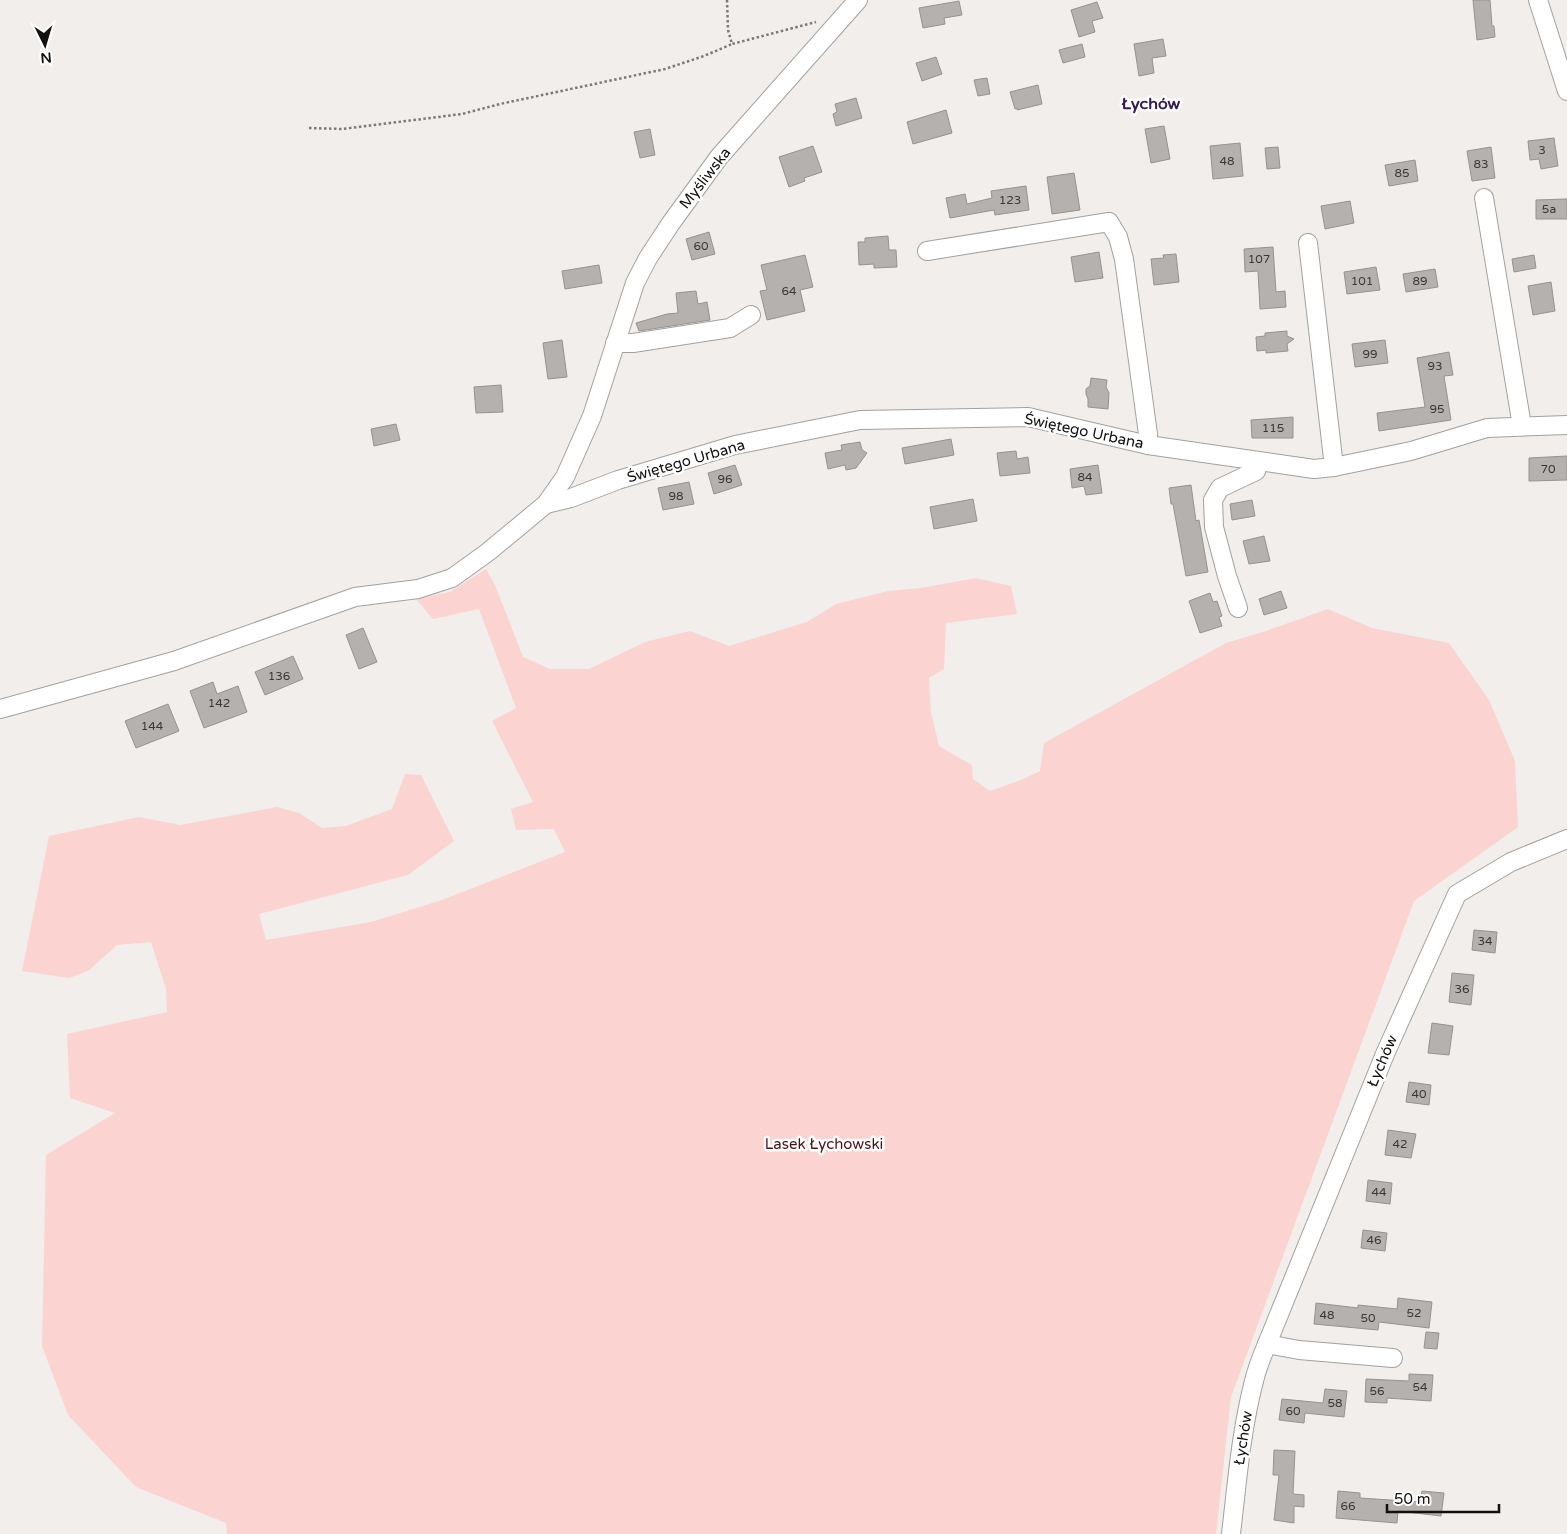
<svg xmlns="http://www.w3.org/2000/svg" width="1567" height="1534" font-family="'Varela Round',sans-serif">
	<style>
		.green { fill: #fbd4d1 }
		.building { fill: #b5b1af; stroke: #969290 }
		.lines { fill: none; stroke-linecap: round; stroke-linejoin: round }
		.minor-casing { stroke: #a3a19e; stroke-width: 20 }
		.path { stroke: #7b7977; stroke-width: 2.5; stroke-dasharray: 2.5 2.5; stroke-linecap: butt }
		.minor { stroke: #fff; stroke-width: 18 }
		.labels { text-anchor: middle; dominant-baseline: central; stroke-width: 5; stroke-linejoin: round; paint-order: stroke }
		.number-label { font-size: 12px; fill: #3a3837 }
		.street-label { font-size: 15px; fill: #11100f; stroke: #fff }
		.park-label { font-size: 15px; fill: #4b1215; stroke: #fff }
		.neighbourhood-label { font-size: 16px; font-weight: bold; fill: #361b54; stroke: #fff }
	</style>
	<rect width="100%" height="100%" fill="#f1eeeb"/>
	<polygon class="green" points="486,569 495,585 523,657 550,669 589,669 645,642 690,631 729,646 807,622 836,604 888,591 921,588 976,578 1011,586 1017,614 946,623 944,669 929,678 931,712 939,746 972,765 973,779 990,791 1021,780 1040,771 1044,743 1226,643 1266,631 1328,609 1372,628 1449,643 1489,700 1515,761 1518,827 1414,901 1231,1397 1216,1534 227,1534 226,1523 136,1487 68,1415 42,1346 46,1155 115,1113 70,1098 67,1034 167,1012 166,989 151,942 117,945 88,971 69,978 22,971 49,836 139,817 180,825 277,807 299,813 322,828 346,826 392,809 405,774 421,775 454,841 408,875 259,914 266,940 371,922 442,900 565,852 554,829 516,830 511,809 533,802 492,721 516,708 479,609 433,619 416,599 450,592"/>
	<g class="building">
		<polygon points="1473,0 1490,0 1492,26 1494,26 1495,37 1477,40"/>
		<polygon points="959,1 962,15 944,18 945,24 923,28 919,8"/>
		<polygon points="1097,2 1103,18 1092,21 1095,32 1079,37 1071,10"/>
		<polygon points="1163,39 1166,56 1152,58 1154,73 1139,76 1134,44"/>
		<polygon points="1082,44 1085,57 1063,63 1059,50"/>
		<polygon points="936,57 942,74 922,81 916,63"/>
		<polygon points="987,78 990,94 978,96 974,80"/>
		<polygon points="1038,85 1042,104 1017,110 1017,108 1015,109 1010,92"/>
		<polygon points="856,98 862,118 836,126 833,114 837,112 835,104"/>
		<polygon points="946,110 952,133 913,144 907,122"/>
		<polygon points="1164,126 1170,159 1151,163 1145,129"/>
		<polygon points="650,129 655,155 640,158 634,132"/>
		<polygon points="1554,138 1558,166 1541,169 1539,159 1530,160 1528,141"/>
		<polygon points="1240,143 1243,176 1213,179 1210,146"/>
		<polygon points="813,146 822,172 804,178 805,181 789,187 779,157"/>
		<polygon points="1278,147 1280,168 1267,169 1265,148"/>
		<polygon points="1491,147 1495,178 1472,181 1467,151"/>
		<polygon points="1415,160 1418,181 1389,186 1385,165"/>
		<polygon points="1074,173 1080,210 1052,214 1047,177"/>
		<polygon points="1026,186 1029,210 995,215 994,210 950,218 946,198 965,194 967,204 992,198 991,191"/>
		<polygon points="1567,199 1567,219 1536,219 1536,200"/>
		<polygon points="1350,201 1354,223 1325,229 1321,206"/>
		<polygon points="709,232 715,254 692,260 686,239"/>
		<polygon points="888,236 889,250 896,250 897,267 874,268 874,264 859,265 858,242 865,242 865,238"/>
		<polygon points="1273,247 1276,292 1285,291 1286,307 1260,309 1258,271 1245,272 1244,249"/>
		<polygon points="1099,252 1103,278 1075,282 1071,257"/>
		<polygon points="1176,254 1179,282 1154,285 1151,259 1164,258 1163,255"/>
		<polygon points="805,255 813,287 800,290 805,311 767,320 760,291 767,290 761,265"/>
		<polygon points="1534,255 1536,268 1514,272 1512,259"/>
		<polygon points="599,265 602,283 565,289 562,271"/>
		<polygon points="1376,267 1380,290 1347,294 1344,272"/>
		<polygon points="1435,269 1438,287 1406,292 1403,274"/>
		<polygon points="1551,282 1555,311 1533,315 1528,286"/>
		<polygon points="696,291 698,304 707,302 710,320 639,331 636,323 667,314 678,313 676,293"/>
		<polygon points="1287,331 1287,336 1294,339 1287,344 1288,351 1266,353 1266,350 1257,351 1256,337 1265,336 1265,333"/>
		<polygon points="562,340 567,377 548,379 543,343"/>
		<polygon points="1385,340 1388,363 1355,367 1352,344"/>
		<polygon points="1449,352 1453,375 1444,376 1451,420 1379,431 1377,413 1425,407 1417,358"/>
		<polygon points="1091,378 1107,380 1106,387 1109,393 1108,409 1088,407 1088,399 1086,394 1086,389 1090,386"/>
		<polygon points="501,385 503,412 476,413 474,387"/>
		<polygon points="1293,417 1293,438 1252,438 1251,420"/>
		<polygon points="396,424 400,440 374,446 371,429"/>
		<polygon points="951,439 954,455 905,464 902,448"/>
		<polygon points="860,442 862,450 867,453 856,468 846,470 845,465 828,469 825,453 842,450 841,445"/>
		<polygon points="1016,451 1017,459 1028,457 1030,473 1000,476 997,453"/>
		<polygon points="1567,456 1567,480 1529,481 1529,458"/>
		<polygon points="735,465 742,485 714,494 708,473"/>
		<polygon points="1098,465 1102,493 1086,495 1084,486 1072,488 1070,469"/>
		<polygon points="689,482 694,504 663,510 658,488"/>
		<polygon points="1191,485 1196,521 1199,520 1208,572 1186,576 1173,504 1171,504 1169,488"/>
		<polygon points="973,499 977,521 934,529 930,507"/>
		<polygon points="1252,500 1255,516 1232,520 1230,504"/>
		<polygon points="1264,536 1270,561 1249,564 1243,541"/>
		<polygon points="1281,591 1287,608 1264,615 1259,599"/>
		<polygon points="1210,593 1213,602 1217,601 1222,616 1219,617 1222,626 1200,633 1189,601"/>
		<polygon points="363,628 377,662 359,669 346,635"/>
		<polygon points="293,656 303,679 265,695 255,672"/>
		<polygon points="213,682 217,694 238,686 247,712 204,728 190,691"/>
		<polygon points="168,704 179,731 136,748 125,721"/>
		<polygon points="1474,930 1497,932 1495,953 1472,950"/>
		<polygon points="1452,973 1474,975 1471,1005 1449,1002"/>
		<polygon points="1432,1023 1453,1026 1449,1055 1428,1053"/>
		<polygon points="1409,1082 1431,1085 1429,1105 1406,1102"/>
		<polygon points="1388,1130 1416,1134 1411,1158 1385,1155"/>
		<polygon points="1368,1180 1392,1183 1390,1204 1366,1201"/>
		<polygon points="1363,1230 1387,1233 1385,1251 1361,1248"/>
		<polygon points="1398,1298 1432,1302 1429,1328 1379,1322 1378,1330 1314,1324 1316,1303 1358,1308 1358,1305 1397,1309"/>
		<polygon points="1426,1332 1439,1333 1437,1349 1424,1348"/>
		<polygon points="1409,1374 1433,1375 1431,1401 1387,1398 1387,1403 1365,1402 1366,1379 1409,1381"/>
		<polygon points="1325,1389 1347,1391 1344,1417 1305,1413 1304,1423 1279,1420 1282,1399 1323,1403"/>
		<polygon points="1274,1450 1295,1451 1293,1494 1304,1495 1304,1507 1294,1506 1294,1523 1274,1520 1279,1475 1273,1475"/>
		<polygon points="1338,1491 1360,1493 1360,1498 1420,1502 1422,1491 1444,1493 1441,1516 1398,1511 1397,1523 1336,1518"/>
	</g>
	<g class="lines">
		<g class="minor-casing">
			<g id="minor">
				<polyline points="1538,0 1567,91"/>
				<polyline points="1484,198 1522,426"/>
				<polyline points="1308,243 1334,467"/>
				<polyline points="927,251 1109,222 1118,237 1124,259 1148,434 1148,445"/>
				<polyline points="615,343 633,343 730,328 751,315"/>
				<polyline points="546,504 571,498 618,480 735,445 860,420 1028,417 1148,445 1314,469 1334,467 1411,451 1487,428 1567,425"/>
				<polyline points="1238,608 1227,576 1214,527 1213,500 1220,488 1256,471 1258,461"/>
				<polyline points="0,709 174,661 355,597 418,589 452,578 488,552 546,504 565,477 592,416 635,283 648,258 671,223 719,157 858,0"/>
				<polyline points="1267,1344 1299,1350 1393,1358"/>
				<path d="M 1231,1534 C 1237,1483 1241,1431 1254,1381 C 1257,1368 1262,1356 1267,1344 L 1385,1054 L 1457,894 L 1511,862 L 1567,839"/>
			</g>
		</g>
		<g class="path">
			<polyline points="727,0 728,30 732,44 816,22"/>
			<polyline points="309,128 342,129 462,114 500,104 665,69 704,56 732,44"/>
		</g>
		<use href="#minor" class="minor"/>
	</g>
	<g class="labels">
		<g class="number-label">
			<text x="1542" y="150">3</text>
			<text x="1227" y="161">48</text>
			<text x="1481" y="164">83</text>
			<text x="1402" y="173">85</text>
			<text x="1010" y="200">123</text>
			<text x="1549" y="209">5a</text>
			<text x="701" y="246">60</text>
			<text x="1259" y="259">107</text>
			<text x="1362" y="281">101</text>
			<text x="1420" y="281">89</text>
			<text x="789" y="291">64</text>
			<text x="1370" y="354">99</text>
			<text x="1435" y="366">93</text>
			<text x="1437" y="409">95</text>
			<text x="1273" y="428">115</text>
			<text x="1548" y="469">70</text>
			<text x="1085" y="477">84</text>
			<text x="725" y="479">96</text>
			<text x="676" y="496">98</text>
			<text x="279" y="676">136</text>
			<text x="219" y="703">142</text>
			<text x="152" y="726">144</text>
			<text x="1485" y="941">34</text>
			<text x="1462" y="989">36</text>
			<text x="1419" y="1094">40</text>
			<text x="1400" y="1144">42</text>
			<text x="1379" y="1192">44</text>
			<text x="1374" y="1240">46</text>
			<text x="1414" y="1313">52</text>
			<text x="1327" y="1315">48</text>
			<text x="1368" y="1318">50</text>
			<text x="1420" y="1387">54</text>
			<text x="1377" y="1391">56</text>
			<text x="1335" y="1403">58</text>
			<text x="1293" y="1411">60</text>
			<text x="1348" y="1506">66</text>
		</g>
		<g class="street-label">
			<text transform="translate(705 178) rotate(-52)">Myśliwska</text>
			<text transform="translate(1084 431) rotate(12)">Świętego Urbana</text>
			<text transform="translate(686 461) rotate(-16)">Świętego Urbana</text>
			<text transform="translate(1382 1061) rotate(-67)">Łychów</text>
			<text transform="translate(1243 1438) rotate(-81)">Łychów</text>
		</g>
		<g class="park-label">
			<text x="824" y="1144">Lasek Łychowski</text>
		</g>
		<g class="neighbourhood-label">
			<text x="1151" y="104">Łychów</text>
		</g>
	</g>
	<g transform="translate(45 45) rotate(175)" stroke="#ffffff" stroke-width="4" paint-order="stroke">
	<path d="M0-4L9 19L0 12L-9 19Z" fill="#11100f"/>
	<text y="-8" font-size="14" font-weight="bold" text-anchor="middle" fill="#11100f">N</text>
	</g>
	<path d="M1387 1504v8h112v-8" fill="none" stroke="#11100f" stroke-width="2.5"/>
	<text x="1394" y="1504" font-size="15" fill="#11100f" stroke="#ffffff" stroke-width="4" paint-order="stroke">50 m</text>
</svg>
